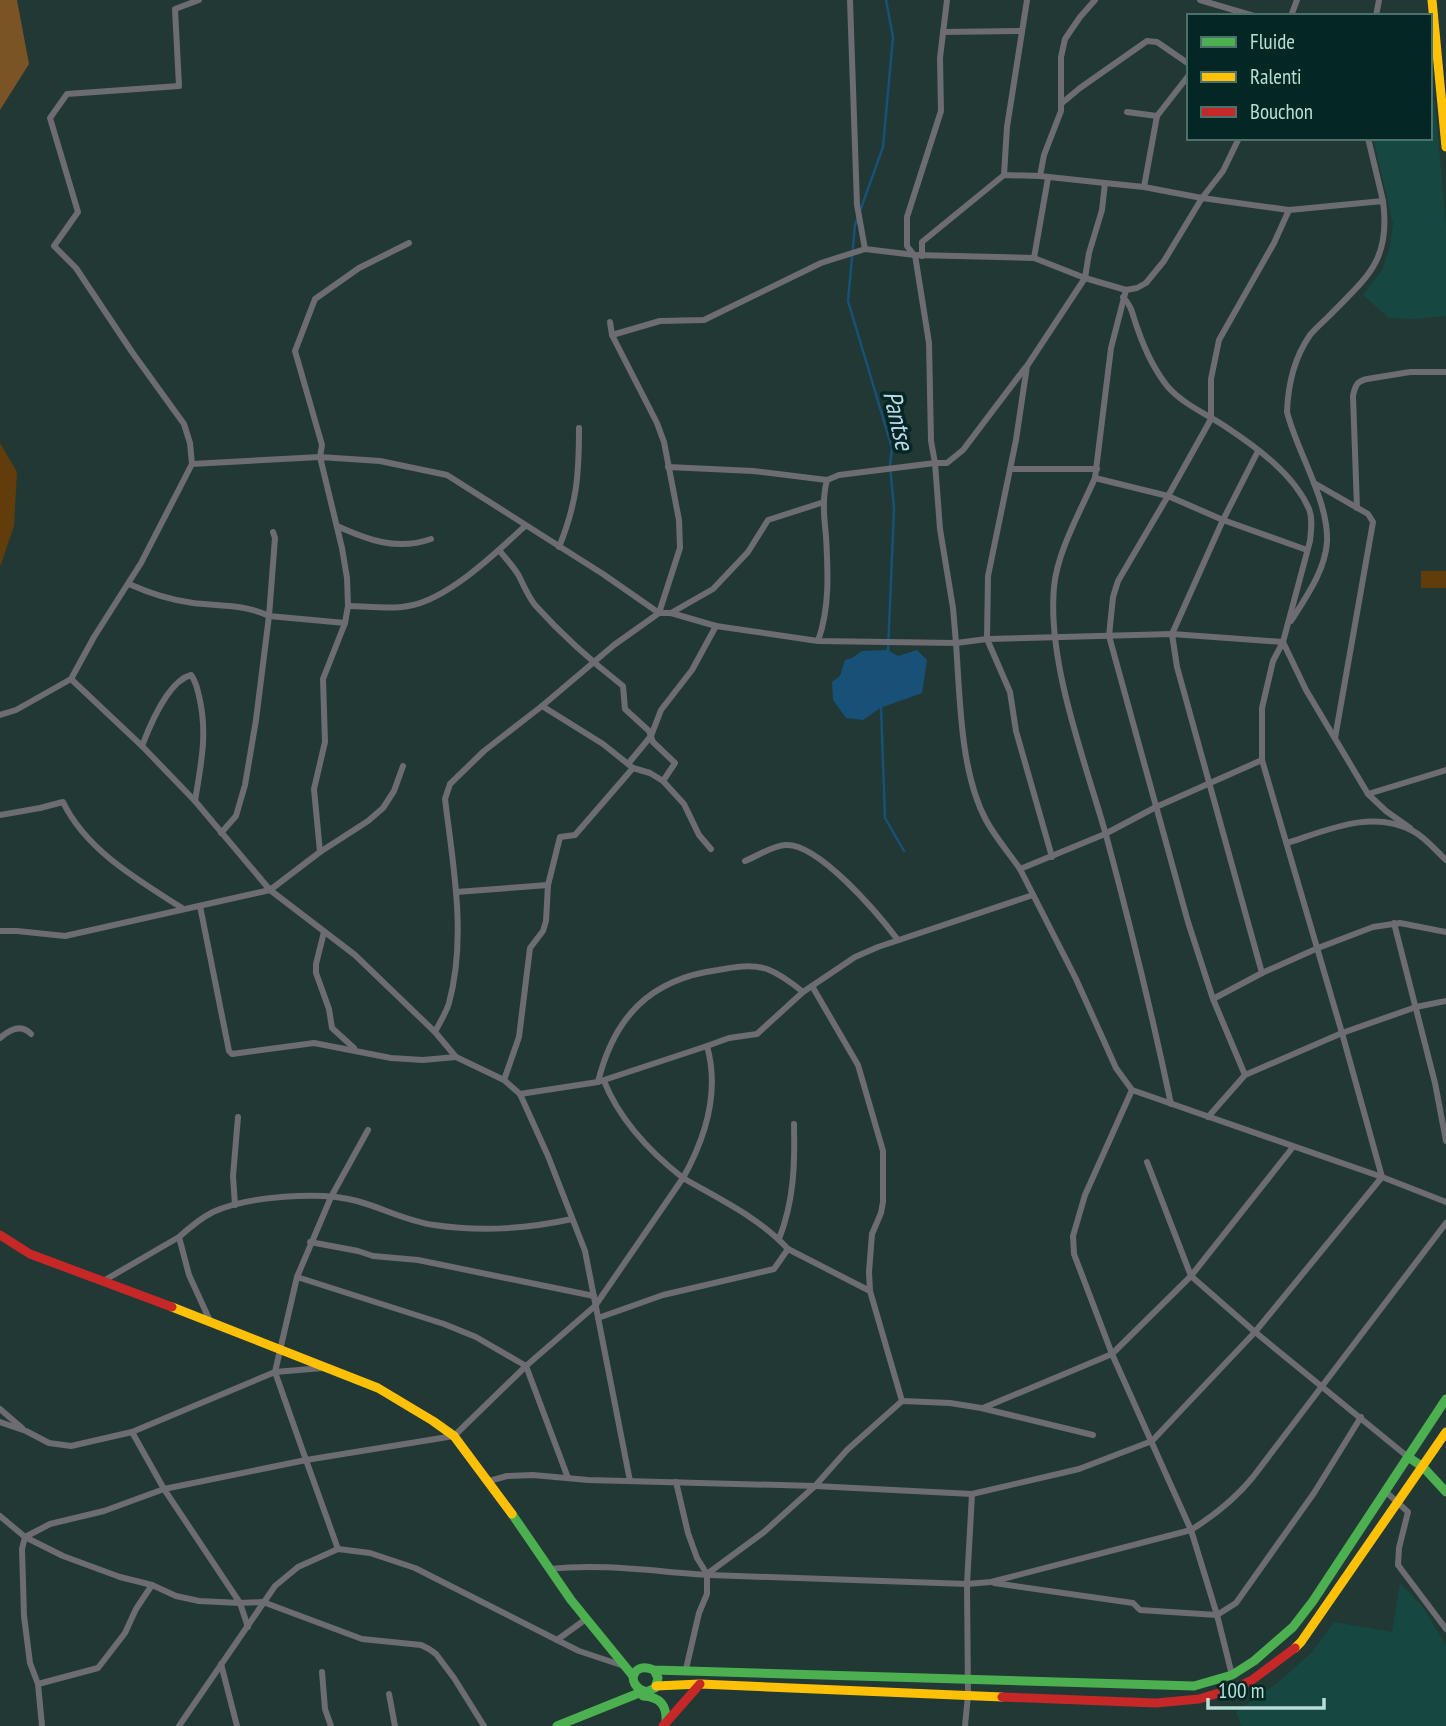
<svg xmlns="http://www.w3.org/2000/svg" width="1446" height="1726" font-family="'PT Sans Narrow',sans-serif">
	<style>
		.built { fill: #174741 }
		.green { fill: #603d0a }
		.forest { fill: #7b5425 }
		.water { fill: #185178 }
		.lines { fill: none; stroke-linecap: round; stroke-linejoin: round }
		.stream { stroke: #185178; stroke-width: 2.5 }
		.street { stroke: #6c6c72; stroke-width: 6 }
		.fast { stroke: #4caf50; stroke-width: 9 }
		.slow { stroke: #ffc107; stroke-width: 9 }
		.jam { stroke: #c62828; stroke-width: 9 }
		.labels { text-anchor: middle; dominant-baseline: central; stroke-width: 7; stroke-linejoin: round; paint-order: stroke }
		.water-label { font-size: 26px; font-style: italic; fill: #bed5e9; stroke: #042723 }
	</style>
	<rect width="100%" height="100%" fill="#213835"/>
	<g class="built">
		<polygon points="1430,101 1435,101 1446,227 1446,316 1415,319 1389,318 1363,295 1382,270 1390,247 1393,223 1373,138 1430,138"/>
		<polygon points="1400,1583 1422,1606 1446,1645 1446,1726 1241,1726 1236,1712 1281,1680 1313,1651 1334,1622 1392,1632"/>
	</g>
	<g class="green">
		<polygon points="0,443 17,472 14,526 0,567"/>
		<rect x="1421" y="571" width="25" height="17"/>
	</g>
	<polygon class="forest" points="0,0 17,0 29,64 0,110"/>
	<polygon class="water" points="888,650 898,656 917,650 927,660 922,693 880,708 863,720 846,718 833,700 832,682 840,676 845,660 852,658 862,651"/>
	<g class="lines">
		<g class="stream">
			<polyline points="860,211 883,147 893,37 886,0"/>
			<polyline points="858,217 855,225 848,301 892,448 890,465 894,509 888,651"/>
			<polyline points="881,706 885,818 904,851"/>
		</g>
		<g class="street">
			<polyline points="850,0 857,205 865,249"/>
			<polyline points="1200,0 1254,16"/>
			<polyline points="1291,16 1297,0"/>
			<polyline points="1376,16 1379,0"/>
			<polyline points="943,32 1022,31"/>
			<polyline points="1189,75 1157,116 1144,187 1202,198 1289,210 1274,243 1219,340 1211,379 1211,419 1168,496 1223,520 1258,451"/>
			<polyline points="1062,103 1080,88 1147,41 1157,42 1189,64"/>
			<polyline points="1127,112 1157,116"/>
			<polyline points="1368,138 1383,201"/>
			<polyline points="1004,175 1007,127 1027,0"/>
			<polyline points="1105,183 1144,187"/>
			<path d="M 1289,210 L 1383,201 C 1391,261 1367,277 1329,316 C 1323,322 1316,328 1310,335 C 1294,358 1288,384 1287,412 C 1297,452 1329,501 1327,542 C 1325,571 1306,597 1291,621"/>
			<polyline points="914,255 907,246 907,217 941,111 940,58 947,0"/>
			<polyline points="922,256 922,242 1004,175 1040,176"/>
			<polyline points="1034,258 1048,178"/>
			<polyline points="1126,290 1111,348 1095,478 1168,496 1118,581 1113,597 1109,636 1188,922 1213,999"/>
			<path d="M 1123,297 C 1133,307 1133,318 1138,330 C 1145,350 1155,371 1168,387 C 1184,405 1207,414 1226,427 C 1256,447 1294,474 1309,509 C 1313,519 1311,531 1310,541 L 1283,642 L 1306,690 L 1368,794"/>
			<path d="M 610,322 L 612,335 L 657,423 L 664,442 L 679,520 L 680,548 L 659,613 L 671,613 L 716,626 L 818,641 L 956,643 L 953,608 L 940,529 L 935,463 L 839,475 L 827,480 C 822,499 824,517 826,536 C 828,571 830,608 818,641"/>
			<polyline points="612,335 660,321 704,320 821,263 865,249 915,255"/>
			<polyline points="1025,368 963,450 947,463 935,463 931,441 929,343 915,255 1034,258 1085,278 1126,290 1137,288 1146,283 1164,261 1202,198 1223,171 1239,138"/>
			<polyline points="192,464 190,443 184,424 132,352 76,268 54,246 78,212 50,118 67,94 179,86 175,9 199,0"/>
			<polyline points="668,467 753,471 827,480"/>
			<polyline points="1011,469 1097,469"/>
			<path d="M 1095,478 C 1081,510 1057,552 1054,587 C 1047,663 1085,761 1106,835 C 1130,924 1152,1014 1171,1104"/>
			<polyline points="1314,483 1368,514 1373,522 1335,738"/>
			<path d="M 1357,508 L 1353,396 C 1355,386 1357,381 1367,379 L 1410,372 L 1446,372"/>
			<path d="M 337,526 C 368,540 397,551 431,539"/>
			<polyline points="273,532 275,538 269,616 345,623"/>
			<path d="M 559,547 C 577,503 579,475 579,428"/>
			<path d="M 499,550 C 506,559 514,567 519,576 C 524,586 528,596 535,605 C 562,635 591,661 623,686 L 625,709 L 649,731 L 653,742 L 675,763 L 663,781"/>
			<path d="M 129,584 C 149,593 170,600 193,603 C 219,606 244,604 269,616 L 256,720 L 245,785 L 236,816 L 221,833"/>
			<path d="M 348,606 C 367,606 389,610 408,606 C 447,600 496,553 525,526"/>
			<polyline points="671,613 713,589 748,552 768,520 824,502"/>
			<polyline points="71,679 142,746 195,801 270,890 320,852 368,821 383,808 394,791 403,766"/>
			<polyline points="542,706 603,744 633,768 650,773 663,781 684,804 699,835 711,849"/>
			<polyline points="0,715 16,710 71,679 94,637 141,563 192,464 320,457 322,445 295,351 315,299 359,268 409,243"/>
			<path d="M 142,746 C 150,725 168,681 191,675 C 196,681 197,688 199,696 C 208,733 201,764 195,801"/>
			<polyline points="628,764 651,736 661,710 692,670 716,626"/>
			<path d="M 0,815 L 40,808 L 63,802 C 86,850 138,880 182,908"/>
			<polyline points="1410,828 1386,811 1368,794 1446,770"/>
			<path d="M 1287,843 C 1328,830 1372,809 1413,831 C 1425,837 1436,851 1446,860"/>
			<path d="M 320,852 L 314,789 L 325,742 L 323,679 L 345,623 L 348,606 L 347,578 L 342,548 L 320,457 L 380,461 L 447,475 L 603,574 L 659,613 L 614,645 L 542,706 L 484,751 L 450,784 L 445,799 C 453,865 467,937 449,1003 C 446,1013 440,1022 435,1032"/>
			<path d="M 745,861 C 757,856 772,846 785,845 C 818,842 879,915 898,940"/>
			<path d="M 1020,869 C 1009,853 995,837 986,820 C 960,772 960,697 956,643 L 987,639 L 988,576 L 1016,440 L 1027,366 L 1085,278 L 1089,253 L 1102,210 L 1105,183 L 1040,176 L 1044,155 L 1061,111 L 1061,57 L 1065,39 L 1080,17 L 1095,0"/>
			<polyline points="456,892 548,885"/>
			<polyline points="200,906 229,1051 232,1054 314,1043 391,1058 423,1060 456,1057"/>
			<polyline points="1394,923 1435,1083 1446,1141"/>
			<polyline points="0,931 17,931 65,936 270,890 355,955 435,1032 456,1057 504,1080 520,1094 548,1156 585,1251 630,1481"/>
			<polyline points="324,932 316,964 316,973 329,1009 332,1028 354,1048"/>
			<polyline points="1262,973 1177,667 1172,634 1223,520 1307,550"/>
			<polyline points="812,986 858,1065 883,1151 883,1202 881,1213 872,1234 869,1272 870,1291 902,1401"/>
			<path d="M 0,1038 C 9,1030 21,1023 31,1034"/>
			<polyline points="1245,1075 1213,999 1262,973 1318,948 1373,927 1400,923 1446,932"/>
			<polyline points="504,1080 519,1037 530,948 543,931 546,921 548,885 560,837 575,835 633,768"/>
			<path d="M 604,1081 C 620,1121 650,1152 683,1178 C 706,1137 720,1092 707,1046 L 729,1038 L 757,1034 L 803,992 L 855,957 L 878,947 L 1033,895"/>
			<path d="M 598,1082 C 614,1017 650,979 718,970 C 734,967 751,964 767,969 C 780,974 792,983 803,992"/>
			<polyline points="1132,1090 1116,1068 1076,979 1020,869 1105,834 1156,807 1262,760"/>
			<polyline points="520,1094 598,1082 707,1046"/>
			<polyline points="1208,1117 1245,1075 1342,1033 1416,1007 1446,1001"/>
			<polyline points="1147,1162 1191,1276 1255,1332 1408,1457"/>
			<polyline points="235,1205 233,1176 238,1117"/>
			<path d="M 779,1239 C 794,1201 795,1164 794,1124"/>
			<polyline points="310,1242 358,1251 373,1256 418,1260 594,1296"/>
			<polyline points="297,1277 331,1197 368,1130"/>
			<polyline points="105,1280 179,1237"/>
			<polyline points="598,1318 663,1295 774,1269 788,1249"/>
			<path d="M 211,1323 L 189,1275 L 179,1237 C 189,1228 201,1218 213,1212 C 247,1196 321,1191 357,1201 C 383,1208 406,1221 434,1225 C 481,1232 526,1229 572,1219"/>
			<polyline points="983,1408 1112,1354 1191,1276 1293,1147"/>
			<polyline points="0,1409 22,1428"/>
			<polyline points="0,1422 26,1431 49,1443 71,1446 132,1432 275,1372 323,1368"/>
			<path d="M 568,1478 L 526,1366 L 476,1337 L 444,1324 L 297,1277 L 275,1372 L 306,1460 L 454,1436 L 526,1366 L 595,1306 L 683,1178 C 719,1199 760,1218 788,1249 L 870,1291"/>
			<polyline points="489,1481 507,1476 533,1475 588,1480 815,1486 972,1494 1079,1469 1152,1441 1255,1332 1382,1177 1342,1033 1262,760 1262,708 1273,661 1283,642 1172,634 987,639 1010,692 1016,731 1052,857"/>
			<polyline points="676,1482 688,1533 697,1558 707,1574 707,1594 699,1613 686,1669"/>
			<polyline points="1385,1491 1408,1512 1399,1548 1398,1565 1446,1629"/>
			<polyline points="0,1516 25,1537 63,1556 120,1577 152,1585 176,1596 199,1601 240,1603 164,1489 306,1460 338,1549 298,1567 275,1586 179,1726"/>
			<polyline points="338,1549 370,1553 415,1568 557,1640 586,1619"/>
			<path d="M 550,1569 C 604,1563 657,1572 710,1575 C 796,1578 882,1581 967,1584 L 991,1582 L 1191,1530 C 1215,1515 1235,1499 1253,1477 L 1446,1223"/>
			<polyline points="707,1574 764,1532 815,1486 847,1450 902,1401 950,1403 981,1408 1093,1435"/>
			<polyline points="994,1583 1133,1603 1140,1610 1217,1615 1236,1603 1314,1493 1361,1417"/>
			<polyline points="248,1627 240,1603 263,1602 362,1639 421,1645 429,1649 436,1654 454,1678 484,1726"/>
			<polyline points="557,1640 579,1651 624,1666"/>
			<polyline points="221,1664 237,1726"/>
			<polyline points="322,1672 325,1709 331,1726"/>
			<polyline points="1232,1675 1217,1615 1191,1530 1112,1354 1074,1254 1073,1236 1085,1195 1132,1090 1382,1177 1446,1202"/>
			<polyline points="38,1684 98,1668 125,1633 136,1609 152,1585"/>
			<polyline points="389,1694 395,1726"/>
			<polyline points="42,1726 38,1684 30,1663 24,1616 22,1549 25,1537 50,1524 104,1511 164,1489 132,1432"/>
			<polyline points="965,1726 968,1695 967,1584 972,1494"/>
		</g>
		<g class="fast">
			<polyline points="1408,1457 1423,1467 1446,1492"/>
			<polyline points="512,1514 571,1600 633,1676"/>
			<path d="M 654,1670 L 658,1678 L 655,1688 L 646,1692 C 624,1685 633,1660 654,1670 L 1194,1686 L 1232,1675 L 1254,1661 L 1293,1627 L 1313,1601 L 1446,1399"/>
			<path d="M 643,1696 C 660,1697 667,1705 666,1722"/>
			<polyline points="557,1726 644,1691"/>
		</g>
		<g class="slow">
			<polyline points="1432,0 1446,147"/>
			<polyline points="172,1307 378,1388 433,1421 454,1436 512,1514"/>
			<polyline points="1295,1648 1301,1642 1446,1432"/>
			<polyline points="656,1686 700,1684 1002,1697"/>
		</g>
		<g class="jam">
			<polyline points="0,1235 30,1254 172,1307"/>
			<polyline points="1002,1697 1156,1703 1199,1699 1235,1688 1252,1680 1295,1648"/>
			<polyline points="663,1726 700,1684"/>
		</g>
	</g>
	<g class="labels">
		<g class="water-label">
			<text transform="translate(899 420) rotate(77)">Pantse</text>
		</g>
	</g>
	<rect x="1187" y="14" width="245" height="126" fill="#042723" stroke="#4c706b" stroke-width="2"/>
	<rect x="1201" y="37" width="35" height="10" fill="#4caf50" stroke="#4c706b" stroke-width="2"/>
	<text x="1250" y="49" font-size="21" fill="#b9ded8">Fluide</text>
	<rect x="1201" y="72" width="35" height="10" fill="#ffc107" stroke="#4c706b" stroke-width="2"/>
	<text x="1250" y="84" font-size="21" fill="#b9ded8">Ralenti</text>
	<rect x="1201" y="107" width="35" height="10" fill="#c62828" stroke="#4c706b" stroke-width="2"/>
	<text x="1250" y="119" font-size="21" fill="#b9ded8">Bouchon</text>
	<path d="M1208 1698v10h116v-10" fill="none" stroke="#b9ded8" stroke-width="3.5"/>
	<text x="1218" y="1698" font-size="21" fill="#b9ded8" stroke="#042723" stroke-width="5" paint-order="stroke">100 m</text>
</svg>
